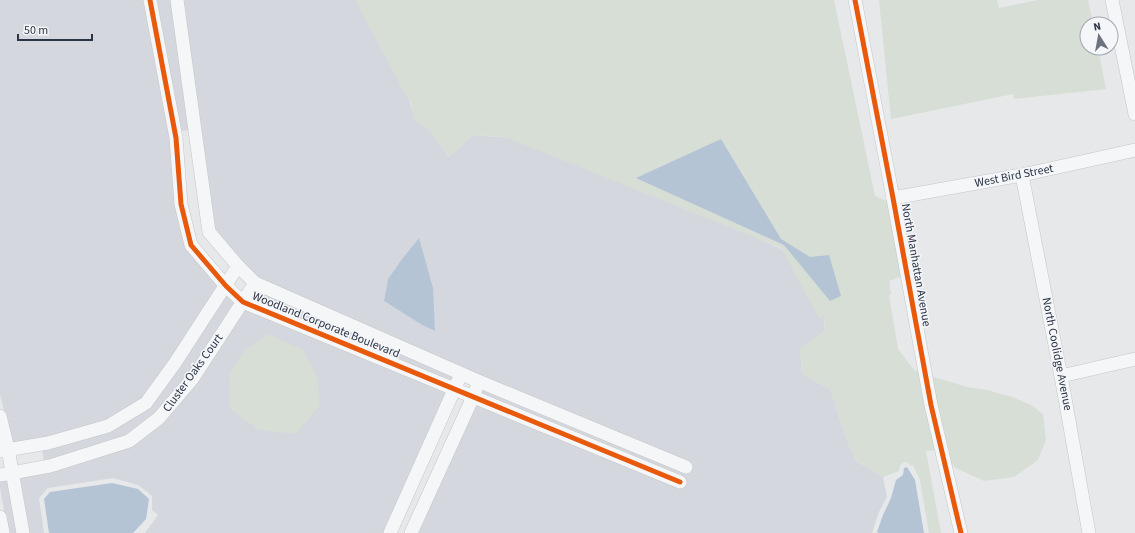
<svg xmlns="http://www.w3.org/2000/svg" width="1135" height="533" font-family="'Source Sans 3',sans-serif">
	<style>
		.built { fill: #d4d7dd; fill-rule: evenodd }
		.green { fill: #d6ded6 }
		.water { fill: #b4c4d5 }
		.lines { fill: none; stroke-linecap: round; stroke-linejoin: round }
		.minor-casing { stroke: #c4c6c8; stroke-width: 14 }
		.minor { stroke: #f5f6f7; stroke-width: 13 }
		.cycleway-casing { stroke: #f4f6f9; stroke-width: 8 }
		.cycleway { stroke: #e8590c; stroke-width: 5 }
		.labels { text-anchor: middle; dominant-baseline: central; stroke-width: 3; stroke-linejoin: round; paint-order: stroke }
		.street-label { font-size: 12px; fill: #2b3445; stroke: #f4f6f9 }
	</style>
	<rect width="100%" height="100%" fill="#e6e8ea"/>
	<g class="built">
		<polygon points="0,0 145,0 171,138 176,204 219,286 171,359 143,398 106,421 46,438 12,443 0,394"/>
		<polygon points="155,0 172,0 190,130 180,131"/>
		<path d="M 183,0 L 361,0 L 403,76 L 415,120 L 430,130 L 449,157 L 473,135 L 512,138 L 687,206 L 781,249 L 799,270 L 825,310 L 824,331 L 800,349 L 802,374 L 830,389 L 845,436 L 856,461 L 883,477 L 887,497 L 879,512 L 872,533 L 417,533 L 476,404 L 683,489 L 686,479 L 480,394 L 481,389 L 690,474 L 693,464 L 479,376 L 257,278 L 245,266 L 214,229 ZM 419,238 L 435,331 L 422,325 L 384,301 L 388,279 L 402,259 Z"/>
		<polygon points="257,290 454,377 452,382 251,299"/>
		<polygon points="227,294 236,303 189,374 156,414 126,436 44,462 42,450 149,408"/>
		<polygon points="245,309 448,393 384,533 145,533 158,515 152,510 152,496 138,485 113,478 48,488 39,498 44,533 28,533 18,478 130,447"/>
		<polygon points="8,480 17,533 8,533 0,488 0,481"/>
	</g>
	<g class="green">
		<path d="M 355,0 L 834,0 L 875,196 L 889,202 L 902,276 L 889,281 L 891,294 L 889,295 L 898,349 L 914,370 L 920,372 L 936,450 L 926,451 L 941,533 L 929,533 L 920,480 L 913,465 L 911,466 L 907,462 C 901,463 900,464 899,471 L 883,477 L 856,461 L 845,436 L 830,389 L 802,374 L 800,349 L 824,331 L 825,316 L 819,318 L 781,248 L 505,137 L 473,135 L 449,157 L 430,130 L 415,120 L 410,99 L 407,98 Z"/>
		<polygon points="879,0 997,0 999,8 1038,0 1088,0 1093,24 1087,24 1087,48 1098,48 1106,89 1014,99 1013,94 891,119"/>
		<polygon points="269,334 303,350 317,377 320,405 296,434 259,430 230,409 229,374 245,350"/>
		<polygon points="931,376 967,387 987,390 1012,397 1031,405 1043,414 1046,440 1038,460 1014,477 984,481 956,468 949,461"/>
	</g>
	<g class="water">
		<polygon points="721,139 781,239 810,257 829,255 841,296 830,301 784,245 636,178"/>
		<polygon points="419,238 433,288 435,331 422,325 384,301 388,279 402,259"/>
		<polygon points="907,467 915,480 924,533 879,533 877,532 883,515 891,498 896,480 903,475 904,468"/>
		<polygon points="112,483 138,489 149,499 146,519 133,533 49,533 44,499 50,492"/>
	</g>
	<g class="lines">
		<g class="minor-casing">
			<g id="minor">
				<polyline points="150,0 176,138 181,204 191,245 226,286 243,302 680,482"/>
				<polyline points="177,0 209,232 238,266 255,283 478,381 686,467"/>
				<polyline points="855,0 893,198 931,405 961,533"/>
				<polyline points="1112,0 1135,114"/>
				<polyline points="1022,175 1061,376 1089,533"/>
				<polyline points="893,198 1022,175 1135,150"/>
				<polyline points="1061,376 1135,359"/>
				<polyline points="0,416 8,449 23,533"/>
				<polyline points="0,451 48,443 108,426 146,403 175,363 238,266"/>
				<polyline points="0,475 50,466 129,441 159,418 193,378 255,283"/>
				<polyline points="0,517 3,533"/>
				<polyline points="390,533 458,381"/>
				<polyline points="411,533 473,397 476,389"/>
			</g>
		</g>
		<use href="#minor" class="minor"/>
		<g class="cycleway-casing">
			<g id="cycleway">
				<polyline points="150,0 176,138 181,204 191,245 226,286 243,302 680,482"/>
				<polyline points="855,0 893,198 931,405 961,533"/>
			</g>
		</g>
		<use href="#cycleway" class="cycleway"/>
	</g>
	<g class="labels">
		<g class="street-label">
			<text transform="translate(1014 176) rotate(-11)">West Bird Street</text>
			<text transform="translate(916 265) rotate(80)">North Manhattan Avenue</text>
			<text transform="translate(326 325) rotate(22)">Woodland Corporate Boulevard</text>
			<text transform="translate(1057 354) rotate(79)">North Coolidge Avenue</text>
			<text transform="translate(193 373) rotate(-54)">Cluster Oaks Court</text>
		</g>
	</g>
	<g transform="translate(1099 36) rotate(349)"><circle r="19" fill="#f4f6f9" stroke="#a4a8b1"/>
	<path d="M0-3L7 15L0 10L-7 15Z" fill="#6c737f"/>
	<text y="-6" font-size="11" font-weight="bold" text-anchor="middle" fill="#2b3445">N</text>
	</g>
	<path d="M18 34v6h74v-6" fill="none" stroke="#2b3445" stroke-width="2"/>
	<text x="24" y="34" font-size="12" fill="#2b3445" stroke="#f4f6f9" stroke-width="3" paint-order="stroke">50 m</text>
</svg>
